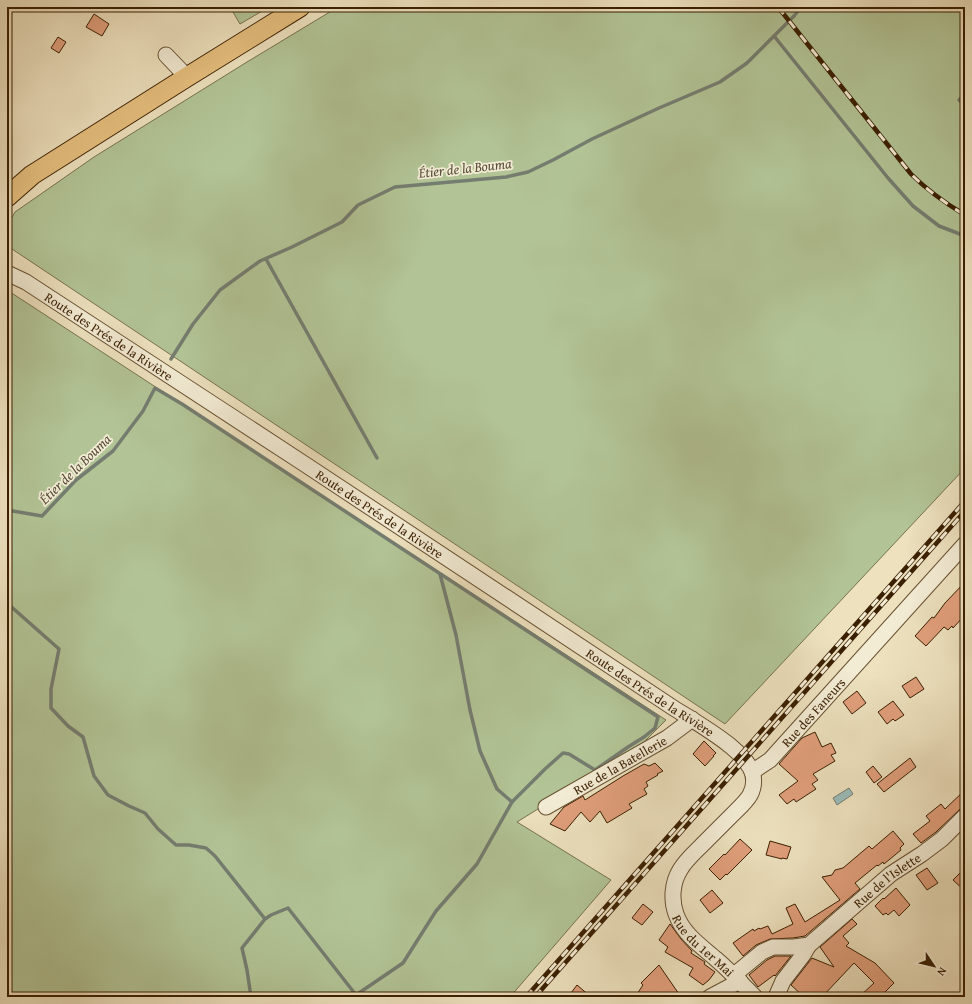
<svg xmlns="http://www.w3.org/2000/svg" width="972" height="1004" font-family="'Gentium Book Plus',serif">
	<style>
		.green { fill: #b2c496; stroke: #76724c }
		.water { fill: #9bbcba; stroke: #757d70 }
		.lines { fill: none; stroke-linecap: round; stroke-linejoin: round }
		.stream { stroke: #757d70; stroke-width: 3.5 }
		.building { fill: #e09f7b; stroke: #3b1f02 }
		.minor-casing { stroke: #685031; stroke-width: 17 }
		.major-casing { stroke: #3b1f02; stroke-width: 21 }
		.minor { stroke: #f3ecd5; stroke-width: 15 }
		.major { stroke: #e6c07f; stroke-width: 19 }
		.rail-casing { stroke: #3b1f02; stroke-width: 4.5 }
		.rail { stroke: #f3ecd5; stroke-width: 3; stroke-dasharray: 9; stroke-linecap: butt }
		.labels { text-anchor: middle; dominant-baseline: central; stroke-width: 3.5; stroke-linejoin: round; paint-order: stroke }
		.street-label { font-size: 13px; fill: #3b1f02; stroke: #f3ecd5 }
		.water-label { font-size: 14px; font-style: italic; fill: #584e39; stroke: #f3ecd5 }
	</style>
	<rect width="100%" height="100%" fill="#ede1be"/>
	<filter id="stains"><feTurbulence type="fractalNoise" baseFrequency=".005" numOctaves="4"/><feColorMatrix values="0 0 0 0 .2 0 0 0 0 .09 0 0 0 0 .02 0 0 0 .5 -.17"/></filter>
	<radialGradient id="worn" r=".72"><stop offset=".6" stop-color="#630" stop-opacity="0"/><stop offset="1" stop-color="#630" stop-opacity=".3"/></radialGradient>
	<g class="green">
		<polygon points="230,7 269,7 240,24"/>
		<polygon points="338,7 965,7 965,468 725,724 9,247 7,234 7,226 15,212 94,157 247,62"/>
		<polygon points="7,290 666,720 641,745 517,822 611,880 510,997 7,997"/>
	</g>
	<polygon class="water" points="849,788 853,794 837,805 833,798"/>
	<g class="lines">
		<g class="stream">
			<polyline points="774,36 888,178 913,206 939,226 965,236"/>
			<polyline points="965,94 959,100 965,105"/>
			<polyline points="266,259 377,458"/>
			<polyline points="171,359 193,324 220,290 260,261 292,247 342,222 358,205 395,187 506,177 528,172 553,160 592,139 659,108 720,82 747,63 794,16 801,7"/>
			<polyline points="7,510 42,516 76,480 113,451 143,411 155,388 182,404 658,717 655,728 644,737 628,747 595,770 569,754 563,753 545,769 512,802 477,864 436,911 403,963 356,995 288,908 271,915 265,919 242,948 247,970 251,997"/>
			<polyline points="440,574 456,635 470,710 480,751 497,789 512,802"/>
			<polyline points="7,603 59,649 51,689 51,708 68,726 83,737 94,776 108,795 129,806 145,813 158,829 176,845 189,845 206,848 215,856 265,919"/>
		</g>
	</g>
	<g class="building">
		<polygon points="94,14 109,24 102,36 86,27"/>
		<polygon points="58,37 66,42 59,53 51,48"/>
		<polygon points="965,582 965,615 953,628 952,626 948,630 944,627 926,646 915,636 932,617 934,618 945,603"/>
		<polygon points="916,677 924,689 910,698 902,686"/>
		<polygon points="857,691 866,703 852,714 843,702"/>
		<polygon points="893,701 904,715 895,721 893,719 887,724 878,712"/>
		<polygon points="815,732 822,747 831,743 836,753 831,755 835,761 813,774 818,780 812,784 816,789 796,802 794,799 787,804 779,795 798,781 779,764 802,738"/>
		<polygon points="704,741 716,753 713,756 714,756 705,766 693,754"/>
		<polygon points="910,758 916,767 884,792 877,784"/>
		<polygon points="655,763 663,771 657,774 658,775 646,782 648,786 644,789 647,794 629,804 632,808 607,823 600,811 590,822 581,812 565,831 550,824 564,807 583,796 585,800 623,776 644,764 649,766"/>
		<polygon points="873,766 882,777 874,783 866,772"/>
		<polygon points="965,790 965,807 962,807 959,810 936,832 921,843 913,834 930,821 926,816 941,804 945,809"/>
		<polygon points="893,831 904,844 900,848 901,850 884,864 883,862 878,866 877,865 855,883 860,889 805,936 793,938 770,939 756,945 743,956 733,943 753,929 754,931 759,928 760,929 768,926 772,934 793,924 786,908 795,904 805,922 840,900 822,877 832,875 835,870 843,868 869,846 872,849"/>
		<polygon points="740,839 752,850 727,875 726,874 720,880 709,869 724,854 725,855"/>
		<polygon points="770,841 791,847 787,859 782,858 782,859 766,855"/>
		<polygon points="927,868 938,883 927,890 916,875"/>
		<polygon points="965,868 965,891 953,880"/>
		<polygon points="896,888 910,905 899,916 894,910 888,915 886,913 883,915 875,906 883,898 884,899"/>
		<polygon points="712,890 723,903 710,913 700,900"/>
		<polygon points="643,904 653,912 642,925 632,918"/>
		<polygon points="852,919 857,924 843,936 849,943 846,946 875,963 894,983 880,997 859,997 874,983 854,963 822,997 804,997 791,985 812,958 834,967 820,947"/>
		<polygon points="670,924 681,939 692,951 691,953 705,962 704,964 715,972 709,980 703,985 689,975 693,968 665,952 668,947 659,940"/>
		<polygon points="775,956 791,956 775,976 774,975 758,987 749,975 767,960"/>
		<polygon points="659,965 681,997 667,997 663,992 657,997 635,997 643,985 641,983"/>
		<polygon points="577,985 591,997 568,997"/>
	</g>
	<g class="lines">
		<g class="minor-casing">
			<g id="minor">
				<polyline points="166,55 187,77"/>
				<path id="s1" d="M 7,273 L 26,282 L 303,463 L 672,707 C 691,719 710,730 728,744 C 735,750 744,757 749,766 C 755,774 755,786 750,795 C 746,802 738,809 732,815 C 722,825 712,835 702,845 C 694,853 685,861 680,870 C 672,883 671,900 676,914 C 683,934 701,946 716,959 C 730,971 742,984 755,997"/>
				<path id="s2" d="M 752,772 L 770,760 L 965,544"/>
				<path id="s3" d="M 546,807 L 667,738 L 687,723 L 692,719"/>
				<path id="s4" d="M 734,975 L 762,952 L 773,947 L 794,947 L 809,945 L 891,874 L 922,854 L 942,839 L 965,816"/>
				<polyline points="710,997 740,981"/>
				<polyline points="776,997 783,981 803,955 809,945"/>
			</g>
		</g>
		<g class="major-casing">
			<polyline id="major" points="7,197 32,175 187,77 300,7"/>
		</g>
		<use href="#minor" class="minor"/>
		<use href="#major" class="major"/>
		<g class="rail-casing">
			<g id="rail">
				<path d="M 778,7 L 911,174 C 927,190 945,203 965,215"/>
				<polyline points="526,997 740,755 965,501"/>
				<polyline points="535,997 965,511"/>
			</g>
		</g>
		<use href="#rail" class="rail"/>
	</g>
	<g class="labels">
		<g class="street-label">
			<text stroke="none"><textPath href="#s1" startOffset="120">Route des Prés de la Rivière</textPath></text>
			<text stroke="none"><textPath href="#s1" startOffset="444">Route des Prés de la Rivière</textPath></text>
			<text stroke="none"><textPath href="#s1" startOffset="768">Route des Prés de la Rivière</textPath></text>
			<text stroke="none"><textPath href="#s2" startOffset="86">Rue des Faneurs</textPath></text>
			<text stroke="none"><textPath href="#s3" startOffset="85">Rue de la Batellerie</textPath></text>
			<text stroke="none"><textPath href="#s4" startOffset="186">Rue de l'Islette</textPath></text>
			<text stroke="none"><textPath href="#s1" startOffset="1113">Rue du 1er Mai</textPath></text>
		</g>
		<g class="water-label">
			<text transform="translate(465 168) rotate(-6)">Étier de la Bouma</text>
			<text transform="translate(75 469) rotate(-44)">Étier de la Bouma</text>
		</g>
	</g>
	<rect width="972" height="1004" fill="none" stroke="#ede1be" stroke-width="24"/>
	<rect x="8" y="8" width="956" height="988" fill="none" stroke="#3b1f02" stroke-width="2"/>
	<rect x="12" y="12" width="948" height="980" fill="none" stroke="#3b1f02"/>
	<g transform="translate(934 966) rotate(125)" stroke="#f3ecd5" stroke-width="3" paint-order="stroke">
	<path d="M0-3L7 15L0 10L-7 15Z" fill="#3b1f02"/>
	<text y="-6" font-size="11" font-weight="bold" text-anchor="middle" fill="#3b1f02">N</text>
	</g>
	<rect width="100%" height="100%" filter="url(#stains)"/>
	<rect width="100%" height="100%" fill="url(#worn)"/>
</svg>
